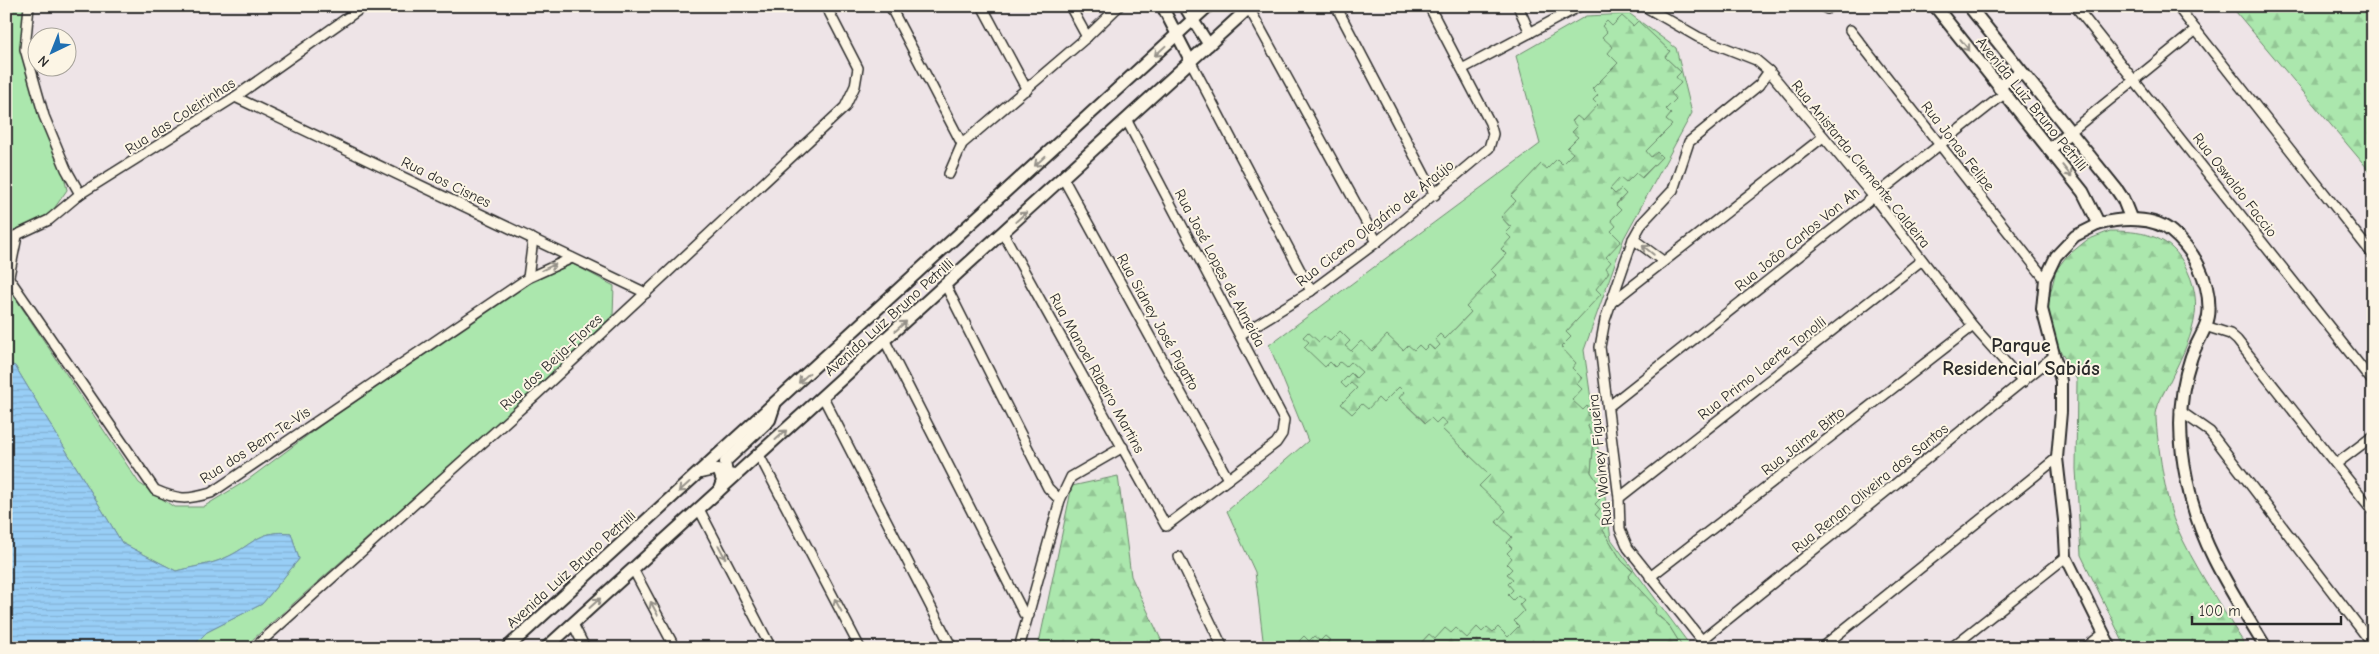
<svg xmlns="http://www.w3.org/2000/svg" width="2379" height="654" font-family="'Comic Neue',sans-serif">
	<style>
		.forest { fill: url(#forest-firs); stroke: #6b896c }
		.park { fill: #abe7ad; stroke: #6b896c }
		.water { fill: url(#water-rules); stroke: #6c8da5 }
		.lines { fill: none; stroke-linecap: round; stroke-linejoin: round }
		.minor-casing { stroke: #2b2b2b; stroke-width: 12 }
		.tertiary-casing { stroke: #2b2b2b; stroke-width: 14 }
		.secondary-casing { stroke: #2b2b2b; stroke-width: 15 }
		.minor { stroke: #fcf5e5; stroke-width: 9 }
		.tertiary { stroke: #fcf5e5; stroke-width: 10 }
		.secondary { stroke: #fcf5e5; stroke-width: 11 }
		.oneway { stroke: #949088 }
		.labels { text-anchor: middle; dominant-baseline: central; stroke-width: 4; stroke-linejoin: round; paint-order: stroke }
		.street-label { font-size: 15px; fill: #2b2b2b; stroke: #fcf5e5 }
		.district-label { font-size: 20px; font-weight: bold; fill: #2b2b2b; stroke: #fcf5e5 }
	</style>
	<defs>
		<pattern id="forest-firs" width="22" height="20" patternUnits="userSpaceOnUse" patternTransform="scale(1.25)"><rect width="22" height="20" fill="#abe7ad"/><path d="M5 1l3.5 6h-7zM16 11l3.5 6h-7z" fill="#93c695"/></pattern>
		<pattern id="water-rules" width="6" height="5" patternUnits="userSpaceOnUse" patternTransform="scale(1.25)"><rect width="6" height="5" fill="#98cef6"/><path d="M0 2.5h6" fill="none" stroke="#83b1d3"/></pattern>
	</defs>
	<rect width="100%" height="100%" fill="#eee4e7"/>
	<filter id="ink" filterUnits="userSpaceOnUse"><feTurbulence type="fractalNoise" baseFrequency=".02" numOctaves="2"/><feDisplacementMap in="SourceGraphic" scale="10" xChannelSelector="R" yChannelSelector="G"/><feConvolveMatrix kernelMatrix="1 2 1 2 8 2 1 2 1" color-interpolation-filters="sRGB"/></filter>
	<g filter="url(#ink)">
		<g class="forest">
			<polygon points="2231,6 2373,6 2373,175"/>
			<path d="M 1622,16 L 1638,20 L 1670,51 L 1665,57 L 1681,72 L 1681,83 L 1672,114 L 1672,125 L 1657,151 L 1662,157 L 1641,178 L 1621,189 L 1626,194 L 1616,204 L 1621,210 L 1616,226 L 1611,231 L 1622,241 L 1611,262 L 1602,294 L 1566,332 L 1571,337 C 1577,365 1584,393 1594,420 L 1588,426 L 1594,441 L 1591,472 L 1598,483 L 1600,509 L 1606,525 L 1603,530 L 1622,561 L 1633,572 L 1628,577 L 1649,598 L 1656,607 L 1660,618 L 1668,624 L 1683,648 L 1416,648 L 1430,633 L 1445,628 L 1519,627 L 1513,621 L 1524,611 L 1508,595 L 1507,543 L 1479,485 L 1489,475 L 1441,428 L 1446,423 L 1441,418 L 1436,423 L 1426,423 L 1399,398 L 1352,414 L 1341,404 L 1346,388 L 1341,383 L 1351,372 L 1356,377 L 1361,372 L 1346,367 L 1325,368 L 1303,347 L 1303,337 L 1308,331 L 1319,341 L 1324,336 L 1340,331 L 1350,341 L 1387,335 L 1408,345 L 1429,345 L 1434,350 L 1434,339 L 1440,334 L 1445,339 L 1471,312 L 1465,307 L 1496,275 L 1491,270 L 1506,254 L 1501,249 L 1506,233 L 1511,227 L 1500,217 L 1516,201 L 1510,196 L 1541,164 L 1557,159 L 1562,164 L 1572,153 L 1567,148 L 1572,132 L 1572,122 L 1577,116 L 1598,105 L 1593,100 L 1592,90 L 1607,53 L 1602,37 L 1602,26 L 1607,21 L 1612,26 Z"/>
			<path d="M 2110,231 C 2139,231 2167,234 2183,262 C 2209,307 2190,339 2169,383 C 2164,392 2155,407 2156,418 C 2157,442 2166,501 2175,523 C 2192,563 2224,611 2247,648 L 2126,648 L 2081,555 L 2076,469 L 2077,380 L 2057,345 L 2049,322 L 2048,303 L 2056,270 L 2066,257 L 2087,240 Z"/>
			<polygon points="1118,476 1131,576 1165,648 1038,648 1072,486"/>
			<polygon points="1325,635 1330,641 1325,646 1327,648 1303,648 1304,646 1299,641 1304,636"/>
		</g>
		<g class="park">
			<polygon points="6,6 24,6 21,41 26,68 63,171 67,190 51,213 6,236"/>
			<polygon points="1630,14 1676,48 1692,113 1624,238 1584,350 1611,539 1692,648 1683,648 1668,624 1655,613 1656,607 1628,577 1633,571 1622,561 1603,530 1606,525 1595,515 1600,509 1595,504 1600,499 1595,494 1598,483 1591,472 1594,441 1588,426 1593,420 1588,415 1588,405 1583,410 1572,400 1582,389 1577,384 1582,378 1572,368 1576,363 1561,347 1571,337 1566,332 1601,294 1596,289 1609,272 1606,268 1611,262 1606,257 1621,241 1611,231 1616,226 1611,220 1621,210 1616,205 1626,194 1621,189 1615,194 1610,189 1620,178 1626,183 1636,173 1642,178 1662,157 1657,152 1651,157 1646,151 1672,125 1666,120 1671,114 1666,109 1676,99 1671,93 1681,83 1676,77 1681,72 1665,57 1670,51 1638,21 1633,26 1622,16 1612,26 1607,21 1602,26 1607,32 1602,37 1613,47 1608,53 1618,63 1592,89 1598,95 1593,100 1598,105 1583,121 1577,116 1572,121 1577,127 1572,132 1578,137 1567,148 1573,153 1562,164 1557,159 1547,169 1541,164 1511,196 1516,201 1501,217 1511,228 1506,233 1511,238 1501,249 1506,254 1491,270 1496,275 1466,307 1471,312 1445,339 1440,334 1435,339 1440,345 1435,350 1429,345 1424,350 1419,345 1414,350 1408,345 1403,350 1387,335 1372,351 1361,341 1351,351 1345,346 1350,341 1340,331 1330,341 1324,336 1319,342 1308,332 1303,337 1309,342 1304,347 1325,367 1330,362 1335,367 1340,362 1346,367 1351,362 1362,372 1356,378 1351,373 1341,383 1346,388 1351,383 1357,388 1341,404 1352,414 1362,404 1368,409 1378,398 1383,403 1399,387 1404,392 1399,398 1425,423 1431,418 1436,423 1441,418 1447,423 1442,429 1490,475 1479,486 1506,511 1496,522 1512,537 1507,543 1512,548 1507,553 1512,558 1507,564 1512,569 1507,574 1513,579 1508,584 1513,590 1508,595 1513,600 1518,595 1524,600 1519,605 1524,611 1514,621 1519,626 1508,637 1498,627 1493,632 1487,627 1482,632 1477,627 1467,638 1456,628 1451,633 1445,628 1435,639 1429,634 1416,648 1409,645 1406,648 1327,648 1325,646 1330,640 1325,636 1320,641 1314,636 1309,641 1304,636 1299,641 1304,646 1303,648 1295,648 1288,642 1284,648 1264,648 1255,572 1227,511 1308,441 1269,345 1540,144 1516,56 1586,16"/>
			<path d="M 573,264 L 614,286 L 613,315 L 534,391 L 243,648 L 191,648 L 207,632 L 262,604 L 299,559 L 291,533 C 258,529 251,547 225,558 C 210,565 191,567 176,571 L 122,543 L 15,366 L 6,363 L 6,284 L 139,483 L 174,507 L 203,507 L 249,479 L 324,423 L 533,280 Z"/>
		</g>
		<path class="water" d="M 6,363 L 15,366 L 122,543 L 176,571 C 191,567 210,565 225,558 C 251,547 258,529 291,533 L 299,559 L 262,604 L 207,632 L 191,648 L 6,648 Z"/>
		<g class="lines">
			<g class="minor-casing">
				<g id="minor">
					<polyline points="29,6 25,49 44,116 66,169 80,194"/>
					<polyline points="890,6 962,144"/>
					<polyline points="982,6 1027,90"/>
					<polyline points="1070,6 1087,37"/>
					<polyline points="1336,6 1435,195"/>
					<polyline points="1518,6 1530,33"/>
					<polyline points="1644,6 1698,37 1756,60 1769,71 1873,196 1973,326 2023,382"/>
					<polyline points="1821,6 1827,9"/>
					<polyline points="2075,6 2373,382"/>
					<polyline points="2177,6 2373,255"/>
					<polyline points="1249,8 1377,242"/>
					<polyline points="1850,30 2045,279"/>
					<polyline points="1191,62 1311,291"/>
					<polyline points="1462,69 1580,6"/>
					<polyline points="235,97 646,293"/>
					<polyline points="2070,132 2196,30"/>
					<polyline points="949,174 962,144 1087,37 1119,6"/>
					<polyline points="1063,178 1228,479"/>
					<polyline points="1003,233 1166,526 1276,443 1282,434 1284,420 1127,121"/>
					<polyline points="1633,239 1663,261"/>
					<polyline points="6,240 49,220 80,194 235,97 364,6"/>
					<path d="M 6,274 L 155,490 C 178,500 187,500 211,493 L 528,278 L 572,258"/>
					<polyline points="9,276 17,236"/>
					<polyline points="528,278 533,239"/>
					<polyline points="946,286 1048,488 1060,500"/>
					<polyline points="1612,302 1823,137"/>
					<polyline points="2205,326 2230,334 2237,340 2373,511"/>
					<polyline points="1240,335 1311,291 1377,242 1489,148 1493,134 1490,123 1429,6"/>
					<polyline points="885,341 1024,614 1029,615"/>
					<polyline points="823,397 952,648"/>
					<polyline points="1608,407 2004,94"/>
					<polyline points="2180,411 2210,432 2373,645"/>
					<polyline points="759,455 860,648"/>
					<polyline points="2336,464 2373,436"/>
					<polyline points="1619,498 1922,260"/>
					<polyline points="699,509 771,648"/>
					<polyline points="1179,557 1223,648"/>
					<polyline points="633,569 675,648"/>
					<polyline points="1650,577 1973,326"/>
					<polyline points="573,624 585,648"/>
					<polyline points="1702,640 2054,356"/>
					<polyline points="254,648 536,395 845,107 855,86 858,68 826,6"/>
					<polyline points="1019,648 1060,500 1071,477 1123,447"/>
					<polyline points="1708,648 1628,548 1620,529 1619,498 1600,347 1605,320 1633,239 1642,223 1673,190 1689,142 1759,85 1769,71"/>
					<polyline points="1821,648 2057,458"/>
					<polyline points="1951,648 2066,557"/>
					<polyline points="2085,648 2103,634"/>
				</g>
			</g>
			<g class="tertiary-casing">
				<g id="tertiary">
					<polyline points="1162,6 1191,62"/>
					<polyline points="1184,6 1209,45"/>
					<polyline points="2099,224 2075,236 2056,256 2045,279 2042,309 2061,381 2061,412 2057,458 2064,520 2066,557 2111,648"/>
					<polyline points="700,473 718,469 722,481 718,492"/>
					<polyline points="735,476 727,473 725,462 770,420 775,405"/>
				</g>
			</g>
			<g class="secondary-casing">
				<g id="secondary">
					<path d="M 1935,6 L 2083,192 L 2099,224 C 2121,218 2154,216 2172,232 C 2194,250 2209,280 2209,308 C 2210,326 2196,342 2191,358 C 2177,399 2178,439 2187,481 C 2199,544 2233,594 2266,648"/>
					<polyline points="1969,6 2117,190 2123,199 2131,219"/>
					<polyline points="1999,88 2008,79 2022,73"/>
					<polyline points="2049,150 2070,132"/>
					<polyline points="507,648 1208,6"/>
					<polyline points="546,648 1251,6"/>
				</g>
			</g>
			<use href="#minor" class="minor"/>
			<use href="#tertiary" class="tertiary"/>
			<use href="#secondary" class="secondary"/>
		</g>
		<defs><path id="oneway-shaft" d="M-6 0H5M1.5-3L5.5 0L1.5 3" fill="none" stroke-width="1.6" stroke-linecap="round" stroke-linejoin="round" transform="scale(1.25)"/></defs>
		<g class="oneway">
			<use href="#oneway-shaft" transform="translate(1965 45) rotate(52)"/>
			<use href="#oneway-shaft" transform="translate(1160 51) rotate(137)"/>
			<use href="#oneway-shaft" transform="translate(1040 161) rotate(137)"/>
			<use href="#oneway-shaft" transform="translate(2067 171) rotate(51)"/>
			<use href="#oneway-shaft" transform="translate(1021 217) rotate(-42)"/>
			<use href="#oneway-shaft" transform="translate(1648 250) rotate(-141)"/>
			<use href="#oneway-shaft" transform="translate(549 267) rotate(-24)"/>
			<use href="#oneway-shaft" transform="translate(901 326) rotate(-42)"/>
			<use href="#oneway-shaft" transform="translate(804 378) rotate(137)"/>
			<use href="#oneway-shaft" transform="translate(781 435) rotate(-42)"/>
			<use href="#oneway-shaft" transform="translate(684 487) rotate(138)"/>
			<use href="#oneway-shaft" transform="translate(722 552) rotate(62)"/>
			<use href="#oneway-shaft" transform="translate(595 603) rotate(-42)"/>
			<use href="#oneway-shaft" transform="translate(838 605) rotate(-118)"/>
			<use href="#oneway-shaft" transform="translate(654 608) rotate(-118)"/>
		</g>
	</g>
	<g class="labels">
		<g class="street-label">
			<text transform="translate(2032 104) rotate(51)">Avenida Luiz Bruno Petrilli</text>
			<text transform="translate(180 116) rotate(-33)">Rua das Coleirinhas</text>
			<text transform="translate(1958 146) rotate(52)">Rua Jonas Felipe</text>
			<text transform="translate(1861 164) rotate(51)">Rua Anistarda Clemente Caldeira</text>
			<text transform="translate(446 182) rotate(26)">Rua dos Cisnes</text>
			<text transform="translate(2235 185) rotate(52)">Rua Oswaldo Faccio</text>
			<text transform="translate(1375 223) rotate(-38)">Rua Cicero Olegário de Araújo</text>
			<text transform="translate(1797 239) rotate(-39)">Rua João Carlos Von Ah</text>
			<text transform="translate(1220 268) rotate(62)">Rua José Lopes de Almeida</text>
			<text transform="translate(889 317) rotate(-42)">Avenida Luiz Bruno Petrilli</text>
			<text transform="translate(1158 322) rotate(61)">Rua Sidney José Pigatto</text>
			<text transform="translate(551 362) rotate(-43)">Rua dos Beija-Flores</text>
			<text transform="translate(1762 368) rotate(-38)">Rua Primo Laerte Tonolli</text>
			<text transform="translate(1097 373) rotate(61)">Rua Manoel Ribeiro Martins</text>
			<text transform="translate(1803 441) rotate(-38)">Rua Jaime Bitto</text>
			<text transform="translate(255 445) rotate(-33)">Rua dos Bem-Te-Vis</text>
			<text transform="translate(1600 460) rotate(-96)">Rua Wolney Figueira</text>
			<text transform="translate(1870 488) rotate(-39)">Rua Renan Oliveira dos Santos</text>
			<text transform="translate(571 569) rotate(-42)">Avenida Luiz Bruno Petrilli</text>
		</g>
		<g class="district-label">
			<text x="2021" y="345">Parque<tspan x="2021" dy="23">Residencial Sabiás</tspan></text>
		</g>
	</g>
	<rect width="2379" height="654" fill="none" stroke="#fcf5e5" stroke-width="25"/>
	<rect x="12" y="12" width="2354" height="629" fill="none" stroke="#2b2b2b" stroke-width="2" filter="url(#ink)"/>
	<g transform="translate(52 52) rotate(223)"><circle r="24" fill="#fcf5e5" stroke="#a8a49b"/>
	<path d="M0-4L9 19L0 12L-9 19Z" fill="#1f6fb2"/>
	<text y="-8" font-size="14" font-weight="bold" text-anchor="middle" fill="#2b2b2b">N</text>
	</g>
	<path d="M2192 616v8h149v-8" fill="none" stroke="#2b2b2b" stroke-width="2.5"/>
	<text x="2199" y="616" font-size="15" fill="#2b2b2b" stroke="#fcf5e5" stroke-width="4" paint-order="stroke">100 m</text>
</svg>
